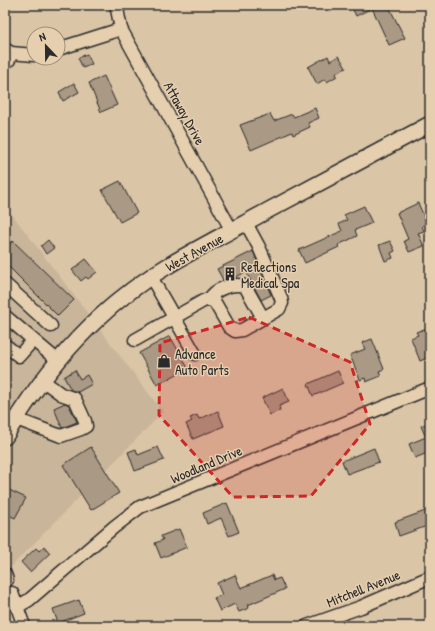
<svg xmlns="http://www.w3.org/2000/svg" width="435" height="631" font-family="'Patrick Hand',sans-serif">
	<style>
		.built { fill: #c9b59a }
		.building { fill: #aa9984; stroke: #2b2b2b }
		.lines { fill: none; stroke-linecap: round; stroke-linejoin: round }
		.minor-casing { stroke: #2b2b2b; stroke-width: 15 }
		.major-casing { stroke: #2b2b2b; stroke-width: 18 }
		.minor { stroke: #e6cfaf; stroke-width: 12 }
		.major { stroke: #e6cfaf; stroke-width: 15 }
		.marked { fill: #cd2828; fill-opacity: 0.2; stroke: #cd2828; stroke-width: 3; stroke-dasharray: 8 5; stroke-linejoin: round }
		.labels { text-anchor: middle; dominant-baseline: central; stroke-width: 3; stroke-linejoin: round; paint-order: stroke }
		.street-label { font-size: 14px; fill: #2b2b2b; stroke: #e6cfaf }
		.poi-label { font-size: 14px; fill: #2b2b2b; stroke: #e6cfaf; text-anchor: start }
	</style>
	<rect width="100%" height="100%" fill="#dbc5a7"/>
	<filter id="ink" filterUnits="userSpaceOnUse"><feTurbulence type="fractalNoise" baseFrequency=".025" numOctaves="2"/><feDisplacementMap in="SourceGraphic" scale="8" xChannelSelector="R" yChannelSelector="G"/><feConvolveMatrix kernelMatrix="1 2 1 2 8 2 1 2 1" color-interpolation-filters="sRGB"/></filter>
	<g filter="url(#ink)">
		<polygon class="built" points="11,213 163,412 5,573 5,214"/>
		<g class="building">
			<polygon points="351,5 385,5 386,8 389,7 405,38 389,45 372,8 356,16"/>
			<polygon points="87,54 92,64 83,68 78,58"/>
			<polygon points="328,56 330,61 339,56 346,68 336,73 337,76 327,82 325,79 317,84 308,67"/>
			<polygon points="104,76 117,105 101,112 89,83"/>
			<polygon points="74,83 79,92 63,101 59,92"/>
			<polygon points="315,108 319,118 308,123 310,127 293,135 292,132 251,150 240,125 270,114 274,121 292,114 294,117"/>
			<polygon points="120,181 137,213 120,222 102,190"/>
			<polygon points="418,203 427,223 422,226 424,231 418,233 424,246 409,252 404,241 408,239 397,213"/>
			<polygon points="364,206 372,223 355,230 357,236 338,245 339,247 305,263 299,250 342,231 339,224 347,220 344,215"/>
			<polygon points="48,240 54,248 46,254 41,246"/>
			<polygon points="13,241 74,300 58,316 5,263 5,249"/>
			<polygon points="390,241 395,251 391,253 393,258 385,261 379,245"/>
			<polygon points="253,251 271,295 261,300 246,272 234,278 223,280 217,269"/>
			<polygon points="86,259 97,272 88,279 86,277 81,281 72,270"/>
			<polygon points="430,327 430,352 428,353 429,357 420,361 411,338 418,335 416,332"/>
			<polygon points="170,336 188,368 157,385 139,353"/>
			<polygon points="372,339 384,369 379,371 381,376 366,382 365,378 360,380 350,355 365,349 362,343"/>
			<polygon points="75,370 80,379 87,375 92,384 78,392 71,390 64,377"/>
			<polygon points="338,371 343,383 313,396 308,384"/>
			<polygon points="283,388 289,402 279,406 280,410 270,415 262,398"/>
			<polygon points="65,403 69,405 77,422 62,428 54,408"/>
			<polygon points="218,411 224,426 193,439 186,424 192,421 190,418 197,415 199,419"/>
			<polygon points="430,422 430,447 421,426"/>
			<polygon points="426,437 430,452 415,458 409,444"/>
			<polygon points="91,447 119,493 91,510 63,465"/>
			<polygon points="158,447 164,460 135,471 128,452 136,449 138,455"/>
			<polygon points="374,448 379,462 347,474 342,461"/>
			<polygon points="5,488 26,498 15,518 5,513 5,508 9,501 5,499"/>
			<polygon points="227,503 239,532 229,536 221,518 207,524 203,513"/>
			<polygon points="428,510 430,525 399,536 395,522"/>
			<polygon points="179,529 187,547 161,558 155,543 163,540 161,536"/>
			<polygon points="44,546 50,553 30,572 21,562 36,548 39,551"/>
			<polygon points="235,575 241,588 272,575 274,580 280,578 285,589 248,605 249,608 239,612 235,604 220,611 214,598 222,595 217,583"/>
			<polygon points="79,600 84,613 58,623 53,609"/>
		</g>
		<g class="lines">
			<g class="minor-casing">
				<g id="minor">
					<polyline points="121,5 117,9 121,29 232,231"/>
					<polyline points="5,49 11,53 34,55"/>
					<polyline points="58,49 121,29"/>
					<polyline points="5,63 9,60 11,53"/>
					<polyline points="151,277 195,354"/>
					<polyline points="5,284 51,326"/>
					<path d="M 209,300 C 215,288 233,283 245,286 L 263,318"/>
					<polyline points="5,316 57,360"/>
					<polyline points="135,340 205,300 214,301 229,327 235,331 242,330 279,309 282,303 281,298 259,247 246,223"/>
					<polyline points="5,345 19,356 33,340"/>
					<polyline points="16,419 61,436 81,429 86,426 85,421 75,399 61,394 42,380"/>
					<polyline points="5,574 7,580"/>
					<polyline points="12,593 24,626"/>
					<polyline points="17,607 29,600 114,527 140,507 430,388"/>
					<polyline points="307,626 361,607 430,577"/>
				</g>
			</g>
			<g class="major-casing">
				<path id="major" d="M 5,437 C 45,369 98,308 166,267 C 199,247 233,230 267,211 C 321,182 376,153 430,124"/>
			</g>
			<use href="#minor" class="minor"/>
			<use href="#major" class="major"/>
		</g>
	</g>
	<path class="marked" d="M 249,317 L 350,362 L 370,424 L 311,496 L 233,497 L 159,415 L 160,343 Z"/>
	<defs>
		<g id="building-bare" transform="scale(1.08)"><path d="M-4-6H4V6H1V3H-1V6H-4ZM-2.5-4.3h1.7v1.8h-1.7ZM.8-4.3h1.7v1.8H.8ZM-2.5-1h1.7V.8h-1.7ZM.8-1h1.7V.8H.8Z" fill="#2b2b2b" stroke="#e6cfaf" stroke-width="2.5" paint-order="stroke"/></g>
		<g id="shop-bare" transform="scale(1.08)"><path d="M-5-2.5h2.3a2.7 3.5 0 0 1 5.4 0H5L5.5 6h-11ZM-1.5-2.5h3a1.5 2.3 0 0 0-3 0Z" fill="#2b2b2b" stroke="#e6cfaf" stroke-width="2.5" paint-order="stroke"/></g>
	</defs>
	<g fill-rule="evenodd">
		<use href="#building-bare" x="230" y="274"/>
		<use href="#shop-bare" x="164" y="361"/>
	</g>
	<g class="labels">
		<g class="street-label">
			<text transform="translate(185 113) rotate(61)">Attaway Drive</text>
			<text transform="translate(194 252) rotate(-29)">West Avenue</text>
			<text transform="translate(206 464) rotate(-23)">Woodland Drive</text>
			<text transform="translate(363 588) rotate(-22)">Mitchell Avenue</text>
		</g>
		<g class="poi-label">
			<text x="241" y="266">Reflections<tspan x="241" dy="16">Medical Spa</tspan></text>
			<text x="175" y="353">Advance<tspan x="175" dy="16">Auto Parts</tspan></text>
		</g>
	</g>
	<rect width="435" height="631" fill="none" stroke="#e6cfaf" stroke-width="20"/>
	<rect x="10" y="10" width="415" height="611" fill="none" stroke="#2b2b2b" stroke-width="1.5" filter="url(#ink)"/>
	<g transform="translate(46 46) rotate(338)"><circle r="19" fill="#e6cfaf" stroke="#9b8d7a"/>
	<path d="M0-3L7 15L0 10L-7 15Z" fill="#2b2b2b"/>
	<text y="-6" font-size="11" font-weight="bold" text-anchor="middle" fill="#2b2b2b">N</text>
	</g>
</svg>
